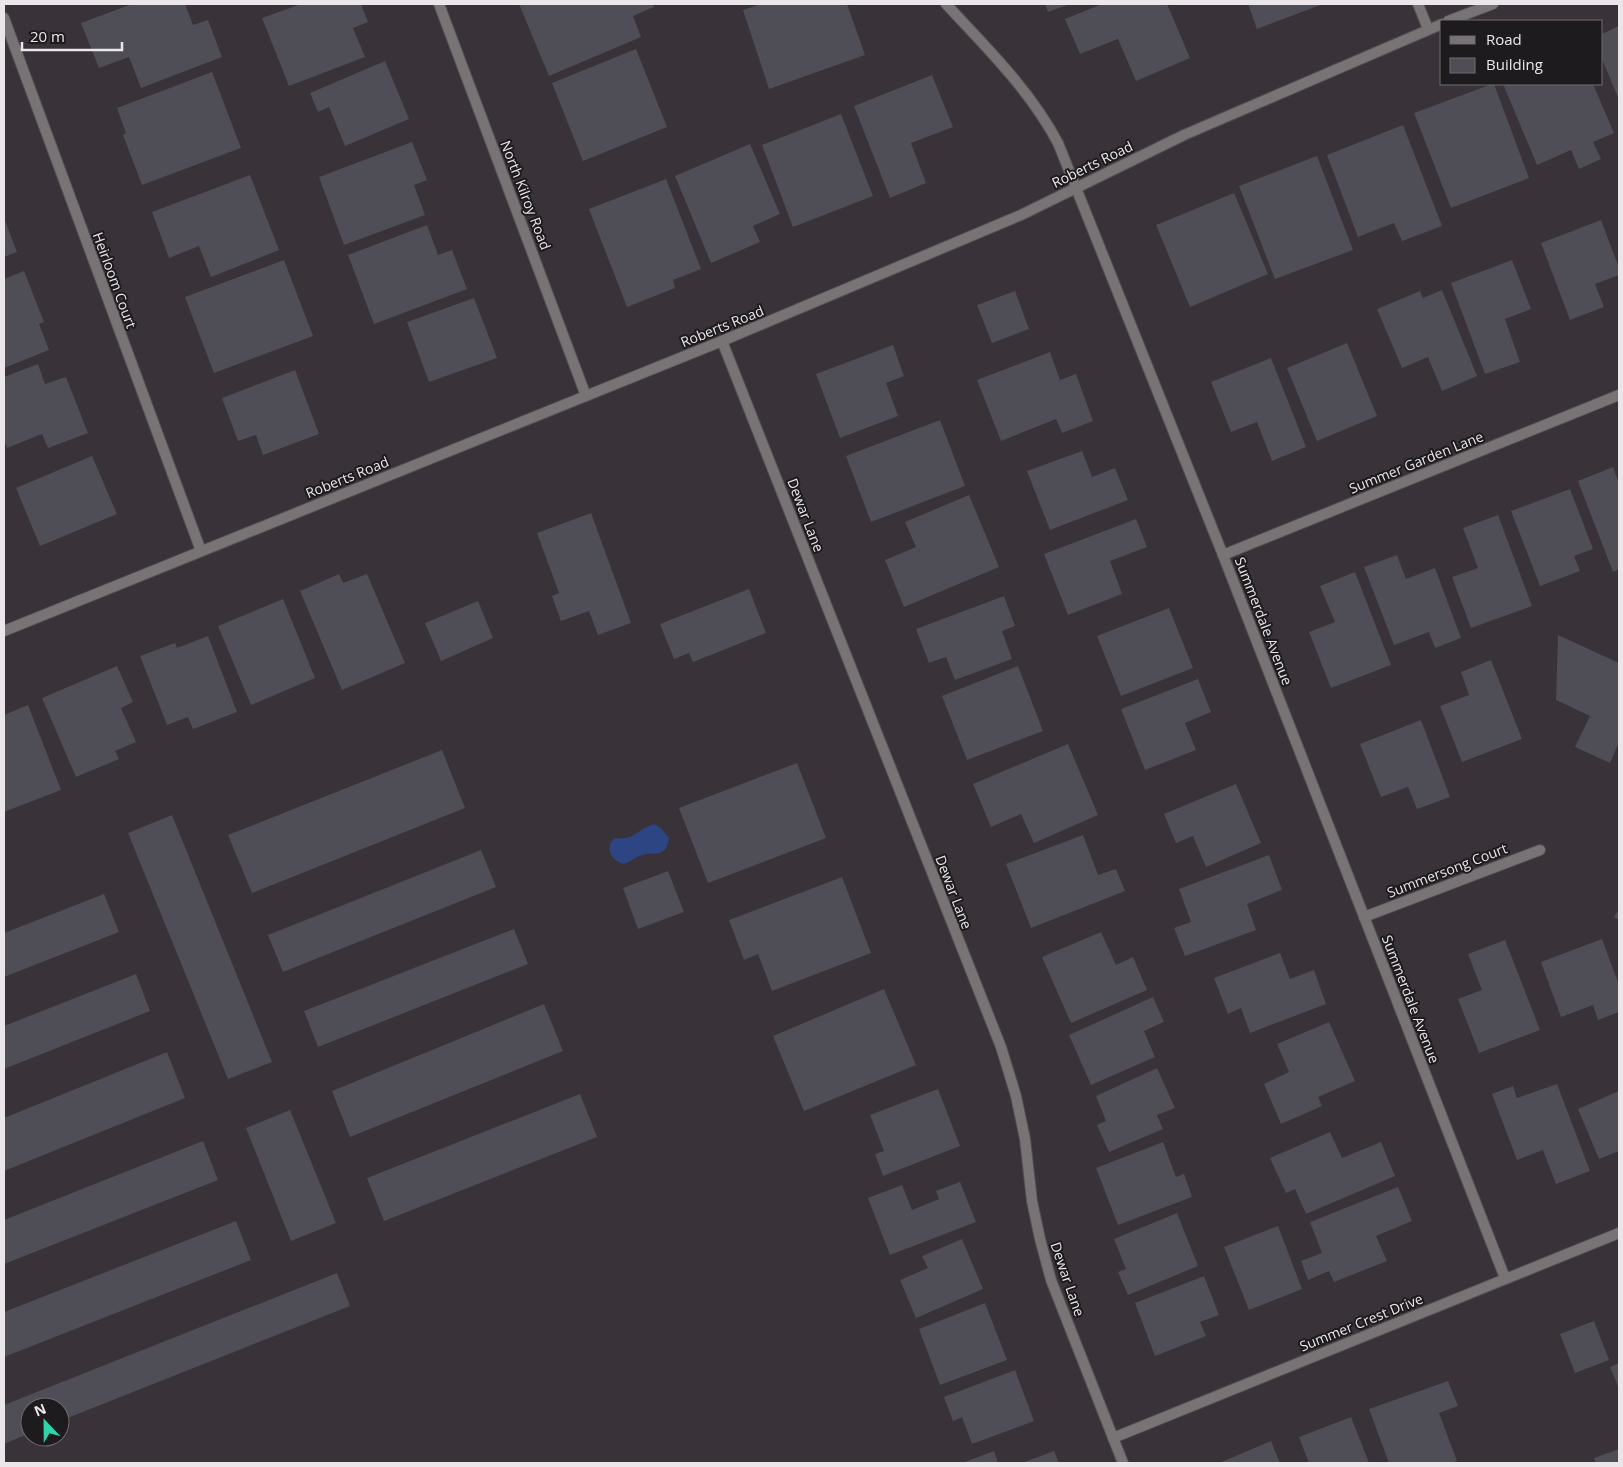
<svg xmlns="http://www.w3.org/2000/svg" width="1623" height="1467" font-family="'Open Sans',sans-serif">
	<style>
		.water { fill: #2e4583 }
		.building { fill: #4f4d55 }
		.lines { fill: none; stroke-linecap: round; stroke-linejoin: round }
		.minor-casing { stroke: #554f54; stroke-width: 12 }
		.minor { stroke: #787374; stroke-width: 10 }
		.labels { text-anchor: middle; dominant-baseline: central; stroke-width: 4; stroke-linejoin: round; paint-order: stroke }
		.street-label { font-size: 14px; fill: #eae6e9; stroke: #1e1b1e }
	</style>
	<rect width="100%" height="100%" fill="#393238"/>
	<path class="water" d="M 654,824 L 661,828 L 669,838 C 666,859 656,851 642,855 C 635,857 631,862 624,864 C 611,861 604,847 615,838 C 634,841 637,829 654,824 Z"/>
	<g class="building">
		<polygon points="132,4 185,4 193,25 208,20 222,57 141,88 129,57 99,68 81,23"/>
		<polygon points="301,4 361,4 368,22 353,28 365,57 289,86 262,18"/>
		<polygon points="519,4 653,4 654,7 633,16 641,37 549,76"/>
		<polygon points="761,4 847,4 865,55 769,89 743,10"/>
		<polygon points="1045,4 1070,4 1048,12"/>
		<polygon points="1102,4 1167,4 1190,58 1136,81 1118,39 1080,54 1065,19"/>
		<polygon points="1248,4 1323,4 1257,29"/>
		<polygon points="1619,26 1619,100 1602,59 1602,34"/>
		<polygon points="636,49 667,127 583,161 552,83"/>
		<polygon points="385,61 409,119 345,146 329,107 318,112 310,93"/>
		<polygon points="212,72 241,148 142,185 123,135 126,133 117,108"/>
		<polygon points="932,75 953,127 911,143 926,183 890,198 854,106"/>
		<polygon points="1492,84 1494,84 1529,178 1451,208 1414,113"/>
		<polygon points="1503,84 1593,84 1614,133 1593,142 1601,159 1579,169 1571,150 1537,165"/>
		<polygon points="841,114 873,196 793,227 762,145"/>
		<polygon points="1403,125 1442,226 1402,241 1394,223 1358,237 1327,155"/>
		<polygon points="412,142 427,180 414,185 425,215 344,245 319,177"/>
		<polygon points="750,144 780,214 753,226 760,242 711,263 675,176"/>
		<polygon points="1317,156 1353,250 1275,279 1239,186"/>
		<polygon points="250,175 279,250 211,277 199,246 169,258 152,212"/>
		<polygon points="666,179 701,269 673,280 675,288 627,307 589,209"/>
		<polygon points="1234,193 1268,274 1190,307 1156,225"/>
		<polygon points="4,218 17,252 4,257"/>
		<polygon points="1601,220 1619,268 1619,275 1595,284 1604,307 1570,320 1541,243"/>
		<polygon points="427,225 438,255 452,250 467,289 374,324 348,255"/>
		<polygon points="284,260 313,336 214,373 185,297"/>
		<polygon points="1512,260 1531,309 1505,319 1520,362 1485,374 1451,283"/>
		<polygon points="24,271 44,322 39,324 49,350 4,368 4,279"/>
		<polygon points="1442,290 1477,376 1442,391 1428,357 1402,368 1377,309 1420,291 1423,298"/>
		<polygon points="1015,291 1029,329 992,343 977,305"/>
		<polygon points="474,298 497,358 429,382 407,322"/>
		<polygon points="1347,343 1377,416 1317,441 1287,368"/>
		<polygon points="893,345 904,376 886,383 898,416 840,438 816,374"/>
		<polygon points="1050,352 1060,380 1076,374 1093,421 1062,433 1056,419 1001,441 977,380"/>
		<polygon points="1271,358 1306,447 1272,461 1257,422 1231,432 1211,382"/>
		<polygon points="38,364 45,384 66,377 88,433 48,448 42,434 7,448 4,440 4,377"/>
		<polygon points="295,370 319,434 263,455 256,435 238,441 222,398"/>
		<polygon points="940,420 965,486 871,522 846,456"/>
		<polygon points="1082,451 1092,477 1115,468 1128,500 1050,530 1027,471"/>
		<polygon points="92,456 117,514 40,546 16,488"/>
		<polygon points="1613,467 1619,483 1619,569 1613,572 1578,481"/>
		<polygon points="1570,489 1593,549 1574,556 1580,571 1540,586 1511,511"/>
		<polygon points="969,495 999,567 904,607 885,560 916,547 905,522"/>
		<polygon points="591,513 631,623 598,635 589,611 561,621 552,596 559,593 537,533"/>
		<polygon points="1498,515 1532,606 1471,628 1452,577 1478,568 1463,528"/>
		<polygon points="1136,519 1147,547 1110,561 1122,594 1068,615 1044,554"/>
		<polygon points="1397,555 1406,579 1435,568 1461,638 1435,648 1429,632 1394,645 1364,567"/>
		<polygon points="1355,572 1391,665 1331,688 1309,632 1335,622 1320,586"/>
		<polygon points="339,574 343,583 367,574 405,663 342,690 300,591"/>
		<polygon points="749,589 766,633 693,662 689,653 674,659 660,624"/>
		<polygon points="1004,596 1015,626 1002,631 1012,659 955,680 946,657 929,663 916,629"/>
		<polygon points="283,599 315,678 251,705 218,626"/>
		<polygon points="478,601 493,638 441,661 425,623"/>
		<polygon points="1169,608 1193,668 1121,696 1097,636"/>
		<polygon points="1558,635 1619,663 1619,742 1610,763 1575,747 1590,716 1556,700"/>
		<polygon points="208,636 237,712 193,729 188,717 167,725 140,656 175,643 177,648"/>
		<polygon points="1491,660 1522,739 1462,762 1440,706 1469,695 1461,672"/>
		<polygon points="117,666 133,702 121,708 136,742 115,751 119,759 76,777 42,698"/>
		<polygon points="1018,666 1043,731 967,760 942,696"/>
		<polygon points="1198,679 1211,712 1185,723 1196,750 1145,770 1121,709"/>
		<polygon points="28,705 61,790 4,812 4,715"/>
		<polygon points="1421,720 1450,797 1417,809 1408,787 1381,797 1360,744"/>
		<polygon points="1068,744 1098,815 1034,843 1021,814 991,827 973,784"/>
		<polygon points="442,750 465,808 252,893 228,835"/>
		<polygon points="797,763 826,838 708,883 679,808"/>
		<polygon points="1236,784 1261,843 1206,867 1193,836 1176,843 1164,814"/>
		<polygon points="172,815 272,1062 228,1079 128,833"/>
		<polygon points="1083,835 1098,875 1116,869 1125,891 1031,928 1006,864"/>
		<polygon points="481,850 496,887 283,972 268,935"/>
		<polygon points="1269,855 1282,890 1247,904 1256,930 1185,956 1174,928 1191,922 1179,889"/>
		<polygon points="668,871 684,912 638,929 623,888"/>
		<polygon points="842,877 871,953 772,991 758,954 744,960 729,920"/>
		<polygon points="104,894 119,932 4,977 4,933"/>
		<polygon points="1619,909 1619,920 1614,917"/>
		<polygon points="514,929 528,964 318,1047 304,1011"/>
		<polygon points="1101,932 1116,965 1133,957 1147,990 1071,1023 1042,957"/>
		<polygon points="1602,939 1619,985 1619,1012 1598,1020 1593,1005 1561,1017 1541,962"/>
		<polygon points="1505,940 1540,1030 1479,1053 1458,999 1482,990 1468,954"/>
		<polygon points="1280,953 1290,979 1314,970 1326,1004 1250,1033 1241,1008 1228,1014 1214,978"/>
		<polygon points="136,974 150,1011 4,1069 4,1026"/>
		<polygon points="884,989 916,1065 804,1111 773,1036"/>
		<polygon points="1153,997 1164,1022 1144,1031 1155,1057 1091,1085 1069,1035"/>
		<polygon points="544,1004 563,1051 350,1137 332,1091"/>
		<polygon points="1329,1022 1355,1081 1318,1097 1322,1106 1281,1124 1264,1084 1289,1072 1277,1044"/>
		<polygon points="167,1052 185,1098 4,1171 4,1118"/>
		<polygon points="1157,1068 1175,1108 1157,1115 1163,1129 1109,1152 1097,1125 1106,1121 1096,1096"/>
		<polygon points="1557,1084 1590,1171 1556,1184 1543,1150 1517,1160 1492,1094 1513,1086 1517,1098"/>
		<polygon points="938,1089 960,1146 883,1176 875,1154 884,1151 870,1115"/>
		<polygon points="1619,1091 1619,1151 1599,1159 1578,1109"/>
		<polygon points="580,1094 597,1137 384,1221 367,1178"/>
		<polygon points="290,1110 336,1223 291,1241 246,1128"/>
		<polygon points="1330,1132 1342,1158 1381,1142 1395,1176 1306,1214 1295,1189 1286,1193 1270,1158"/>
		<polygon points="203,1141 218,1180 4,1264 4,1220"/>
		<polygon points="1163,1142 1176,1177 1184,1174 1192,1197 1118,1225 1096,1168"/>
		<polygon points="960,1182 976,1222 890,1255 868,1198 902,1185 912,1210 939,1199 936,1191"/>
		<polygon points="1398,1187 1412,1221 1376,1236 1387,1261 1334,1282 1329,1271 1308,1280 1301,1261 1322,1253 1310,1222"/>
		<polygon points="1177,1213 1198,1266 1128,1295 1118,1272 1126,1269 1114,1239"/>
		<polygon points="236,1221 251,1260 4,1357 4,1312"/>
		<polygon points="1278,1226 1302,1289 1249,1310 1224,1247"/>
		<polygon points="962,1239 983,1289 916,1318 900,1280 928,1268 922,1256"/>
		<polygon points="337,1273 350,1306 60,1421 60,1407 30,1407 30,1433 4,1444 4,1405"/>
		<polygon points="1204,1276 1219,1315 1200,1322 1206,1336 1155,1356 1135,1303"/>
		<polygon points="985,1303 1007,1360 940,1385 919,1329"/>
		<polygon points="1594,1321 1609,1360 1575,1373 1560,1334"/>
		<polygon points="1619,1363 1619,1389 1610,1367"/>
		<polygon points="1015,1370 1034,1421 972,1444 962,1417 953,1421 944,1397"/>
		<polygon points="1448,1381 1458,1406 1439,1413 1457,1461 1451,1463 1389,1463 1369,1409"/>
		<polygon points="1351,1417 1369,1463 1309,1463 1299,1437"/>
		<polygon points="1271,1441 1280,1463 1219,1463"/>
		<polygon points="1619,1449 1619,1463 1596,1463 1594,1458"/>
		<polygon points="994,1451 998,1463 962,1463"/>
		<polygon points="1054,1451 1059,1463 1022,1463"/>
	</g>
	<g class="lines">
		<g class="minor-casing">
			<g id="minor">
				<polyline points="439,4 586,396"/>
				<path d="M 946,4 C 986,47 1030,90 1058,143 L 1223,555 L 1505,1278"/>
				<polyline points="1418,4 1428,29"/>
				<polyline points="4,18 201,551"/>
				<polyline points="1448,21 1493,4"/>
				<polyline points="722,341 1001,1047 1016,1096 1025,1139 1032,1201 1040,1239 1051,1280 1123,1463"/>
				<polyline points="1223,555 1619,395"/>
				<polyline points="4,631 722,341 1021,215 1184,135 1442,24"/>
				<polyline points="1364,917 1540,850"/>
				<polyline points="1113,1438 1619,1233"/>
			</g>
		</g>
		<use href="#minor" class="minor"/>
	</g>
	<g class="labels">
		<g class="street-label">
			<text transform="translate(1092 164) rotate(-26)">Roberts Road</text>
			<text transform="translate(526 195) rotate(69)">North Kilroy Road</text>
			<text transform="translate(115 280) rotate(70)">Heirloom Court</text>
			<text transform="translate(722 326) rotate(-22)">Roberts Road</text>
			<text transform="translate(1416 462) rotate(-22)">Summer Garden Lane</text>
			<text transform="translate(347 477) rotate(-22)">Roberts Road</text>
			<text transform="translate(806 515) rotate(69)">Dewar Lane</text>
			<text transform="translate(1264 621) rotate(69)">Summerdale Avenue</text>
			<text transform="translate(1447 870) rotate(-21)">Summersong Court</text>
			<text transform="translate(954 892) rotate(69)">Dewar Lane</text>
			<text transform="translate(1411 999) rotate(69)">Summerdale Avenue</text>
			<text transform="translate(1068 1279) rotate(71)">Dewar Lane</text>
			<text transform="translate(1361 1322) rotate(-22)">Summer Crest Drive</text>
		</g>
	</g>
	<rect width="1623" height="1467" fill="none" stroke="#eae6e9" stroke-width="10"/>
	<rect x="1440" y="20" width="162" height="65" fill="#1e1b1e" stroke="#706c6f"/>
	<rect x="1450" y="36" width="25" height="8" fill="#787374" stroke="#706c6f"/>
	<text x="1486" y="45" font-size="15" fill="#eae6e9">Road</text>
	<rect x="1450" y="58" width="25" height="15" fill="#4f4d55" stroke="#706c6f"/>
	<text x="1486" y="70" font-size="15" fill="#eae6e9">Building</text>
	<g transform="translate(45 1422) rotate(338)"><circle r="24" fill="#1e1b1e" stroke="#706c6f"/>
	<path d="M0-4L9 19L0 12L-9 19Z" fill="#2fd4aa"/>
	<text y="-8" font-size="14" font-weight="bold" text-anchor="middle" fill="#eae6e9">N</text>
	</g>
	<path d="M22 42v8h100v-8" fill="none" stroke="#eae6e9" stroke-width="2.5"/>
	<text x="30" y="42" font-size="15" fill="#eae6e9" stroke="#1e1b1e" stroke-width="4" paint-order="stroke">20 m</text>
</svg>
